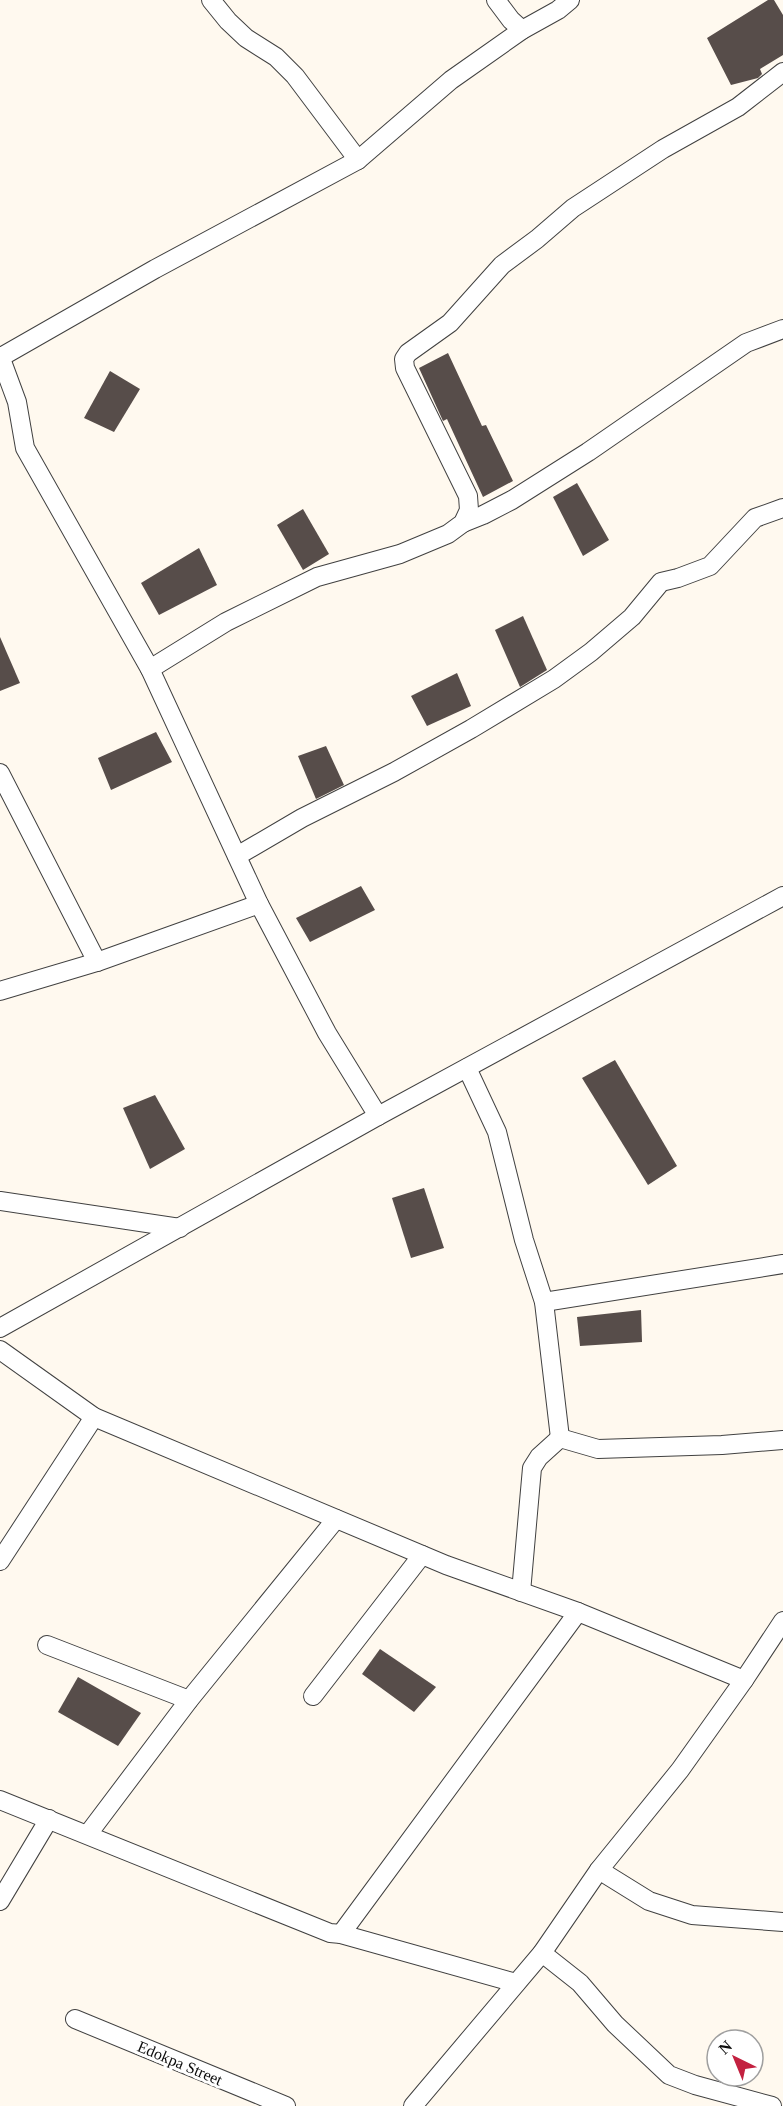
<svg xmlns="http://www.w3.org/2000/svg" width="783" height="2106" font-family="'Times New Roman',serif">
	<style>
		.building { fill: #574d4a }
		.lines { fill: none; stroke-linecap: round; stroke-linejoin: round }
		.minor-casing { stroke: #414141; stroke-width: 20 }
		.minor { stroke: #fff; stroke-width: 18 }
		.labels { text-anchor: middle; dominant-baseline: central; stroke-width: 6; stroke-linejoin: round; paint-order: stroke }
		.street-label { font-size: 16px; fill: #0e0e0e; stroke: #fff }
	</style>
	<rect width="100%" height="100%" fill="#fff9ef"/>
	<g class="building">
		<polygon points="768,0 774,0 783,15 783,55 760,69 762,74 758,78 731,85 707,38"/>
		<polygon points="448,353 482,426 486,425 513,481 483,497 447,419 443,421 419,368"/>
		<polygon points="110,371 140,389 114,432 84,418"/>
		<polygon points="577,483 609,540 583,556 553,497"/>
		<polygon points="303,509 329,554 303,570 277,525"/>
		<polygon points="199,548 217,585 159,615 141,583"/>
		<polygon points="523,616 547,670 520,687 495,630"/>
		<polygon points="0,637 20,683 0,691"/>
		<polygon points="457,673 471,706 427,726 411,696"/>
		<polygon points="156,732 172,762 111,790 98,758"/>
		<polygon points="326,746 344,785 316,799 298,756"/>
		<polygon points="361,886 375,910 310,942 296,918"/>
		<polygon points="615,1060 677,1166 648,1185 582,1078"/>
		<polygon points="155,1095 185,1149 150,1169 123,1108"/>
		<polygon points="424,1188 444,1248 411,1258 392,1198"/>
		<polygon points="641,1310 642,1342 580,1346 577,1317"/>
		<polygon points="380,1649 436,1687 414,1712 362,1674"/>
		<polygon points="78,1677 141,1713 118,1746 58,1712"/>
	</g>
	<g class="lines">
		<g class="minor-casing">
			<g id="minor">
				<polyline points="211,0 228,21 246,38 276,57 295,76 358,160"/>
				<polyline points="496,0 511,20 522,30"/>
				<polyline points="0,356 17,402 25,448 150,669 259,904 327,1033 378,1116"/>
				<polyline points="1,357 155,269 358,160 451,80 522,30 558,10 570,0"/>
				<polyline points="463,523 483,515 512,500 588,452 746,343 783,329"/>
				<polyline points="150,669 226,622 317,577 400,554 448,534 463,523 469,510 468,496 405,368 404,359 408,353 450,323 502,265 537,239 573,208 663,149 738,107 783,72"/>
				<polyline points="0,773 97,962"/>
				<polyline points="237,856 302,818 394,772 471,729 554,679 591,652 632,617 661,582 678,578 710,566 755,518 783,508"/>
				<polyline points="0,991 97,962 259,904"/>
				<polyline points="467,1068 497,1132 524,1240 544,1302 560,1438"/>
				<polyline points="0,1201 180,1228"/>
				<polyline points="544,1302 783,1264"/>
				<polyline points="0,1328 378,1116 783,896"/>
				<polyline points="0,1350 94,1417 446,1565 578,1612 744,1680"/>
				<polyline points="560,1438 598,1449 722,1445 783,1440"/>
				<polyline points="0,1561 94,1417"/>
				<polyline points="521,1592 532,1468 539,1457 560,1438"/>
				<polyline points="47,1645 189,1700"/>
				<polyline points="313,1696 422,1555"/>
				<polyline points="0,1800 330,1933 341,1934 516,1983"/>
				<polyline points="88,1834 189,1700 336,1519"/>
				<polyline points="599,1870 649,1901 692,1915 783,1922"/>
				<polyline points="0,1901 49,1819"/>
				<polyline points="341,1934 578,1612"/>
				<polyline points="542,1953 580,1983 615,2024 669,2075 695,2085 772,2106"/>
				<polyline points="75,2019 286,2106"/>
				<polyline points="413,2106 542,1953 599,1870 680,1770 744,1680 783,1621"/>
			</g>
		</g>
		<use href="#minor" class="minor"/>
	</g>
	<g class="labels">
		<g class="street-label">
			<text transform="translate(180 2063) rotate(23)">Edokpa Street</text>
		</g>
	</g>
	<g transform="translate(735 2058) rotate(317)"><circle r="28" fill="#ffffff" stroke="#9f9f9f" stroke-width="1.5"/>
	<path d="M0-4.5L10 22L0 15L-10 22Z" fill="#c32140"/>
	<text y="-9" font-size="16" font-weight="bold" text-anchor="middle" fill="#0e0e0e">N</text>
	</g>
</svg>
